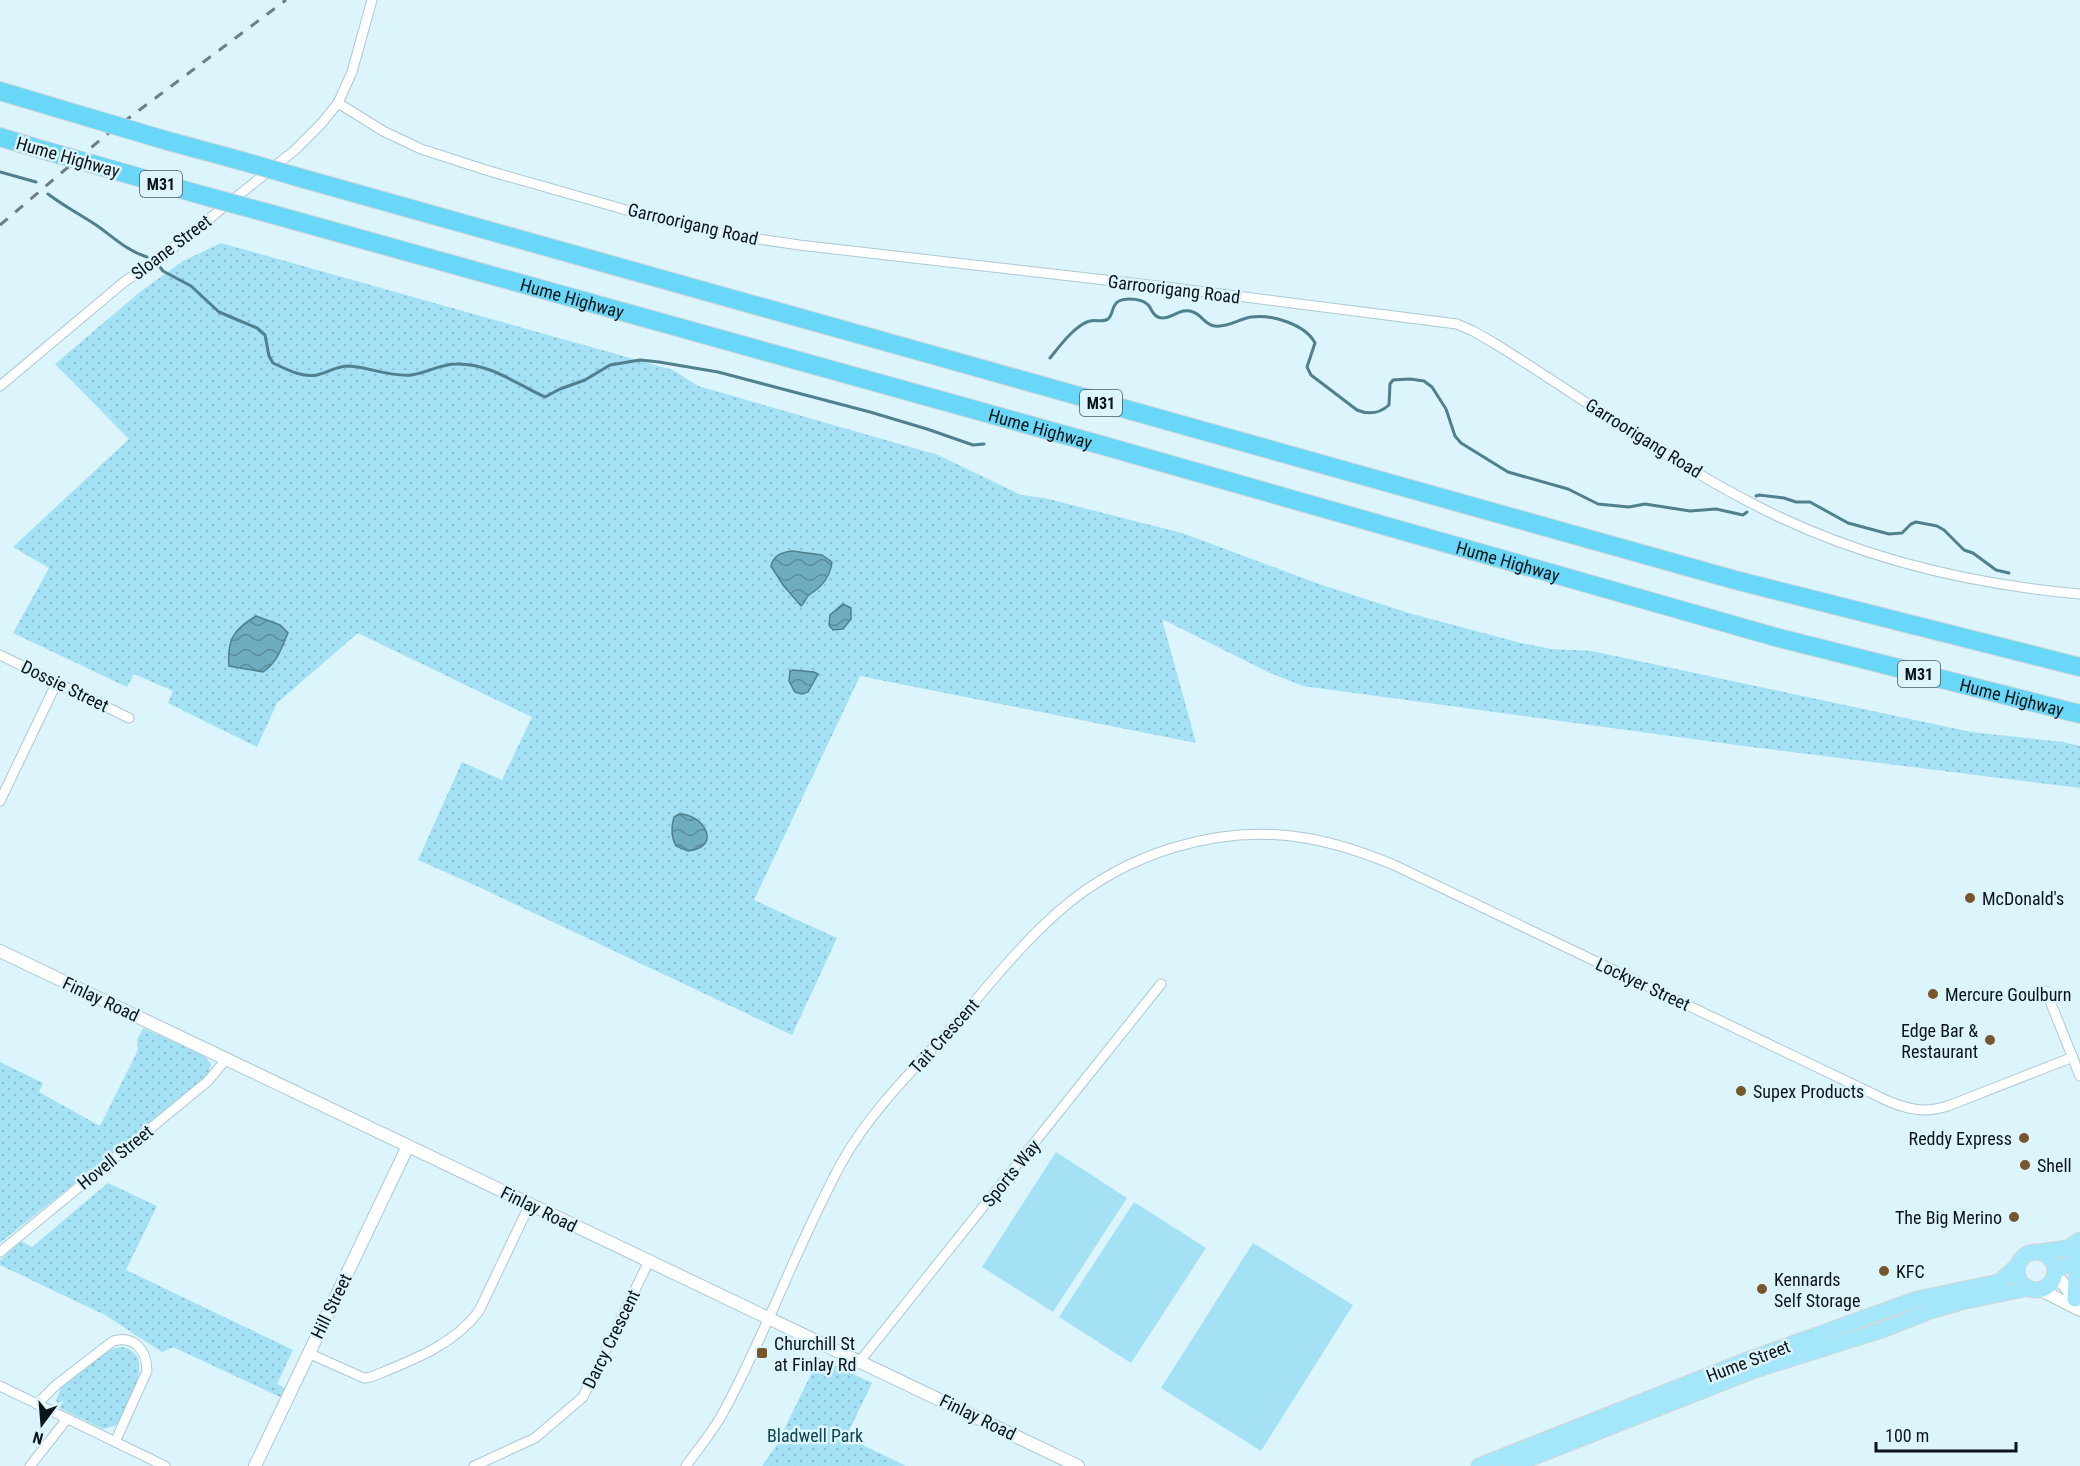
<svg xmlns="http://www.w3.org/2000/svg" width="2080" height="1466" font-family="'Roboto Condensed',sans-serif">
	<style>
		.grass { fill: url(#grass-dots) }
		.pitch { fill: #a4e1f4 }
		.water { fill: url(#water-waves); stroke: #507f8e; stroke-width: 1.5 }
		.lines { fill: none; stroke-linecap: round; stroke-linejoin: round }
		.stream { stroke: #507f8e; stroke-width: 3 }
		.minor-casing { stroke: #acc9d3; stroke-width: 11 }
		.tertiary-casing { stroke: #acc9d3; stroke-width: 14 }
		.primary-casing { stroke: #d3d5d6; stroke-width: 17 }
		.motorway-casing { stroke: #d3d5d6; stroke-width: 20 }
		.minor { stroke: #fff; stroke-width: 9 }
		.tertiary { stroke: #fff; stroke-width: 12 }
		.primary { stroke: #a5e7fa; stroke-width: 15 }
		.motorway { stroke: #69d7f7; stroke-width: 18 }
		.rail { stroke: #6c7d83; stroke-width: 3; stroke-dasharray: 10 10; stroke-linecap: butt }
		.motorway-bridge-casing { stroke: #d3d5d6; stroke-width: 20; stroke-linecap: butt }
		.motorway-bridge { stroke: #69d7f7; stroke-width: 18 }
		.poi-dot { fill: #78562d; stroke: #dcf4fc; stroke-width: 2 }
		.labels { text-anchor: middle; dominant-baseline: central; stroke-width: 5; stroke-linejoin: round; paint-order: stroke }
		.shield { fill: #dcf4fc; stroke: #4a585d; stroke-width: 1.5 }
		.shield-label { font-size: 16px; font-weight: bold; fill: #0b1519 }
		.street-label { font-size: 18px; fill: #0b1519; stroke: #dcf4fc }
		.poi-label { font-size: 18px; fill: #0b1519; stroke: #dcf4fc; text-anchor: start }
		.park-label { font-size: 18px; fill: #0d4553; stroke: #dcf4fc }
	</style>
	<defs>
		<pattern id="grass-dots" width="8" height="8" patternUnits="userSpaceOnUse" patternTransform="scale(1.5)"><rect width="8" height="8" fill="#a4e1f4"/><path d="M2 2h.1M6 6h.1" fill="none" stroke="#8cc0d1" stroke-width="1.8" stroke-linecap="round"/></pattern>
		<pattern id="water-waves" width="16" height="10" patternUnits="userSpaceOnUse" patternTransform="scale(1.5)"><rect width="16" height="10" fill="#6eadc0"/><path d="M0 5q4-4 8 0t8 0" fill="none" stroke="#598c9b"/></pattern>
	</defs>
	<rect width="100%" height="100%" fill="#dcf4fc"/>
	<g class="grass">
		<polygon points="221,243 673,370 698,386 938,455 1021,495 1044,498 1182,533 1322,585 1412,614 1521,643 1551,649 1592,651 1971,732 2063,742 2080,746 2080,788 1744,746 1303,686 1270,673 1162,619 1196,743 860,676 754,900 837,938 792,1035 479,887 418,860 462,762 502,780 532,717 358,633 277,703 257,747 168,703 173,691 134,674 127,687 13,633 49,568 13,547 129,439 55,364 140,292 183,261"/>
		<polygon points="143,1028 203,1055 211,1064 208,1074 199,1084 0,1243 0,1062 43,1083 39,1092 100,1126 138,1050 137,1040"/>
		<polygon points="108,1183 157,1206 126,1270 293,1350 277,1384 285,1388 280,1397 173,1347 162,1352 105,1315 0,1265 0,1260 21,1241 32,1247"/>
		<path d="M 123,1347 C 149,1354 138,1380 131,1398 C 126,1408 122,1418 115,1426 L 103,1429 L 60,1408 L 56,1400 L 61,1388 L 100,1356 L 114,1348 Z"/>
		<polygon points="819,1358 872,1383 846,1437 906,1466 762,1466 776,1446"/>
	</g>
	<g class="pitch">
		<polygon points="1056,1152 1127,1198 1053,1312 982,1267"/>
		<polygon points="1134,1202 1206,1248 1131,1363 1059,1317"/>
		<polygon points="1253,1243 1353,1305 1261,1451 1161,1388"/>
	</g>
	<g class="water">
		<path d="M 792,551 L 822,555 L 832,562 C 830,577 822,587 810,594 C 806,597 805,602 801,606 L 783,585 L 771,566 C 773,556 782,552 792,551 Z"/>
		<polygon points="843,604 851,608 851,619 843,629 833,630 829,625 830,615"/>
		<path d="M 256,616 L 280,625 L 288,633 C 281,648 278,662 263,672 L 229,666 C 227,640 233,630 256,616 Z"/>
		<polygon points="793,670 814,672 818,674 808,692 802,694 795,692 789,681 790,671"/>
		<path d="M 679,814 C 704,814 723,847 688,851 L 676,846 C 671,837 671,827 674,817 Z"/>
	</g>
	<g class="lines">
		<g class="stream">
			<polyline points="0,172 36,182"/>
			<path d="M 48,194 C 65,207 83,216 99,227 C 115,239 128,251 147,257"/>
			<path d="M 160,267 L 163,271 L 191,286 L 219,312 L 257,328 L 265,335 L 269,356 L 273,363 C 286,369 302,378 317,375 C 328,373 336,366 348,366 C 369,367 390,377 411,375 C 427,373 440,364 456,364 C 490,363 516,384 545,397 L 560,389 L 585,380 L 610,365 L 640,360 L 659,362 L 718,372 L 870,412 L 927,429 L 973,445 L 984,444"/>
			<path d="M 1050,358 C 1059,347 1076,324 1090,321 C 1096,319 1103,323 1108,319 C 1114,314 1111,305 1119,301 C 1127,297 1144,299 1149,306 C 1152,310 1153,315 1158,317 C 1170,322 1180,306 1193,312 C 1202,315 1205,325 1215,326 C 1227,328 1239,319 1251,317 C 1271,314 1305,324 1315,343 L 1307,367 L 1311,375 L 1357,410 C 1369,415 1379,414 1389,405 L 1390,384 L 1393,380 L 1410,379 L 1424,381 L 1432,387 L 1446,409 L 1455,436 L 1461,443 L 1508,472 L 1568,489 L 1598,504 L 1629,507 L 1645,504 L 1690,511 L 1716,509 L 1743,515 L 1747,512"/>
			<polyline points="1756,496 1759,495 1784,498 1796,502 1810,502 1848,523 1889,534 1902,533 1911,524 1916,522 1937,526 1944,530 1964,550 1973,553 1996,570 2009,573"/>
		</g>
		<g class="minor-casing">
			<g id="minor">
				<path d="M 372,0 L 352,72 L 338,103 L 383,131 L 421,149 L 489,171 L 658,219 L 724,234 L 799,245 L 1166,287 L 1457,324 L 1473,331 L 1494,343 C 1581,397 1665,459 1757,506 C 1858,558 1968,584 2080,594"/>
				<polyline points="0,386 124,282 174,247 295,150 321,124 338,103"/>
				<polyline points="0,655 129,718"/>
				<polyline points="0,801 57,682"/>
				<polyline points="2046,991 2080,1076"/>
				<polyline points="0,1252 208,1081 227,1058"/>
				<path d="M 308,1353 L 364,1378 L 371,1377 C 410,1361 453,1346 479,1311 L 530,1204"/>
				<polyline points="860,1361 1161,984"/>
				<polyline points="0,1386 165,1466"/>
				<path d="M 37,1404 L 56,1385 L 113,1341 C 134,1335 147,1350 147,1371 L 115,1442"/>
				<polyline points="30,1466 67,1419"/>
				<polyline points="474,1466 535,1438 583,1397 649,1261"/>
				<path d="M 686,1466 C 699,1448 714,1430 724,1411 C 768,1330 798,1242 842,1162 C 871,1110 917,1066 957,1022 C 990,984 1021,944 1059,911 C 1124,854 1218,823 1305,838 C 1336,843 1365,853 1394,865 L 1890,1102 C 1911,1110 1926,1113 1948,1106 L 2073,1057"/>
			</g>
		</g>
		<g class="tertiary-casing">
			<g id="tertiary">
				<polyline points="0,951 1078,1466"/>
				<path d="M 2055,1274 C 2061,1282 2075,1296 2076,1305"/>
				<polyline points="2039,1289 2080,1310"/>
				<polyline points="255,1466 408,1146"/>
			</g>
		</g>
		<g class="primary-casing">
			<g id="primary">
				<polyline points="2039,1252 2068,1248 2080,1240"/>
				<circle cx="2036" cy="1271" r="19"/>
				<polyline points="2055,1272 2080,1257"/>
				<polyline points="2075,1299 2076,1279 2080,1269"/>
				<polyline points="1479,1466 1750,1359 1917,1299 1999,1282 2018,1265"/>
				<polyline points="1511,1466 1752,1371 1882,1330 1930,1311 1961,1302 2029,1288"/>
			</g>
		</g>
		<g class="motorway-casing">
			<g id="motorway">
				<polyline points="0,91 87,117"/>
				<polyline points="0,137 43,150"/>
				<polyline points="168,141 242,161"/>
				<polyline points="117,171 205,196"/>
				<polyline points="294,176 1735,580 2080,667"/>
				<path id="s1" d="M 264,212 L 1101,445 L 1779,638 L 2080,714"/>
			</g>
		</g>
		<use href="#minor" class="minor"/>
		<use href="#tertiary" class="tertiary"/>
		<use href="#primary" class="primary"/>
		<use href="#motorway" class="motorway"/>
		<polyline class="rail" points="0,225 106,135 286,0"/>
		<g class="motorway-bridge-casing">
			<g id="motorway-bridge">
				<polyline points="87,117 168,141"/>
				<polyline points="43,150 117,171"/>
				<polyline points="242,161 294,176"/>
				<polyline points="205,196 264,212"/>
			</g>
		</g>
		<use href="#motorway-bridge" class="motorway-bridge"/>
	</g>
	<g class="poi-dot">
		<circle cx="1970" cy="898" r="6"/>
		<circle cx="1933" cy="994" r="6"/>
		<circle cx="1990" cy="1040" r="6"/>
		<circle cx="1741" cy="1091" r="6"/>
		<circle cx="2024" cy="1138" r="6"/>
		<circle cx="2025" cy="1165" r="6"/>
		<circle cx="2014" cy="1217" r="6"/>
		<circle cx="1884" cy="1271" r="6"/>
		<circle cx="1762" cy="1289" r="6"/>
		<rect x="756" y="1347" width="12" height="12" rx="3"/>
	</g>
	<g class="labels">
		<g class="shield">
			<rect x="140" y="171" width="42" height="26" rx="4.5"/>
			<rect x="1080" y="390" width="42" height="26" rx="4.5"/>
			<rect x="1898" y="661" width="42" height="26" rx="4.5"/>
		</g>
		<g class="shield-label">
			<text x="161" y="184">M31</text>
			<text x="1101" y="403">M31</text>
			<text x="1919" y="674">M31</text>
		</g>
		<g class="street-label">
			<text transform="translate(68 157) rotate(16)">Hume Highway</text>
			<text transform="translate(693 224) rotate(13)">Garroorigang Road</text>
			<text transform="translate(171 247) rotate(-37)">Sloane Street</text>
			<text transform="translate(1174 289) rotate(7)">Garroorigang Road</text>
			<text stroke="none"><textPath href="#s1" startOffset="320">Hume Highway</textPath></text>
			<text stroke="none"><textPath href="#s1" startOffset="806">Hume Highway</textPath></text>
			<text transform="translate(1644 438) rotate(32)">Garroorigang Road</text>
			<text stroke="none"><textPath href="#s1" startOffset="1292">Hume Highway</textPath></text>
			<text transform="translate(65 686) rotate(26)">Dossie Street</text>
			<text stroke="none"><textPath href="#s1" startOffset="1814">Hume Highway</textPath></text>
			<text transform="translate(1643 984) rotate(25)">Lockyer Street</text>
			<text transform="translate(101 999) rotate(25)">Finlay Road</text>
			<text transform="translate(944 1036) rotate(-48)">Tait Crescent</text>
			<text transform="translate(115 1157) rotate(-39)">Hovell Street</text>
			<text transform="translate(1011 1173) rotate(-51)">Sports Way</text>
			<text transform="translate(539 1209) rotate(26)">Finlay Road</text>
			<text transform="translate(331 1306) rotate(-64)">Hill Street</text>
			<text transform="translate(611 1339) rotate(-64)">Darcy Crescent</text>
			<text transform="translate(1748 1361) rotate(-21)">Hume Street</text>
			<text transform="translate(978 1417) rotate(26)">Finlay Road</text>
		</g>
		<g class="poi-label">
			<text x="1982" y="898">McDonald's</text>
			<text x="1945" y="994">Mercure Goulburn</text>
			<text x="1978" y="1030" text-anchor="end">Edge Bar &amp;<tspan x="1978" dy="21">Restaurant</tspan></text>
			<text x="1753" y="1091">Supex Products</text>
			<text x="2012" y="1138" text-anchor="end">Reddy Express</text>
			<text x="2037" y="1165">Shell</text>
			<text x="2002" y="1217" text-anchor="end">The Big Merino</text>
			<text x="1896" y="1271">KFC</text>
			<text x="1774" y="1279">Kennards<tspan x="1774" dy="21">Self Storage</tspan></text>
			<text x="774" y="1343">Churchill St<tspan x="774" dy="21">at Finlay Rd</tspan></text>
		</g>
		<g class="park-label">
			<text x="815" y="1435">Bladwell Park</text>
		</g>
	</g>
	<g transform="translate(42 1424) rotate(196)" stroke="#dcf4fc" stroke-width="4.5" paint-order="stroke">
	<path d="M0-4.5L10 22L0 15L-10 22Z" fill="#0b1519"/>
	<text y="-9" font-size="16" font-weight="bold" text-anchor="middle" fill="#0b1519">N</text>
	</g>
	<path d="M1876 1442v9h140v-9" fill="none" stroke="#0b1519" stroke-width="3"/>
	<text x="1885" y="1442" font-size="18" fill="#0b1519" stroke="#dcf4fc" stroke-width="4.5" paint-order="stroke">100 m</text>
</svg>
